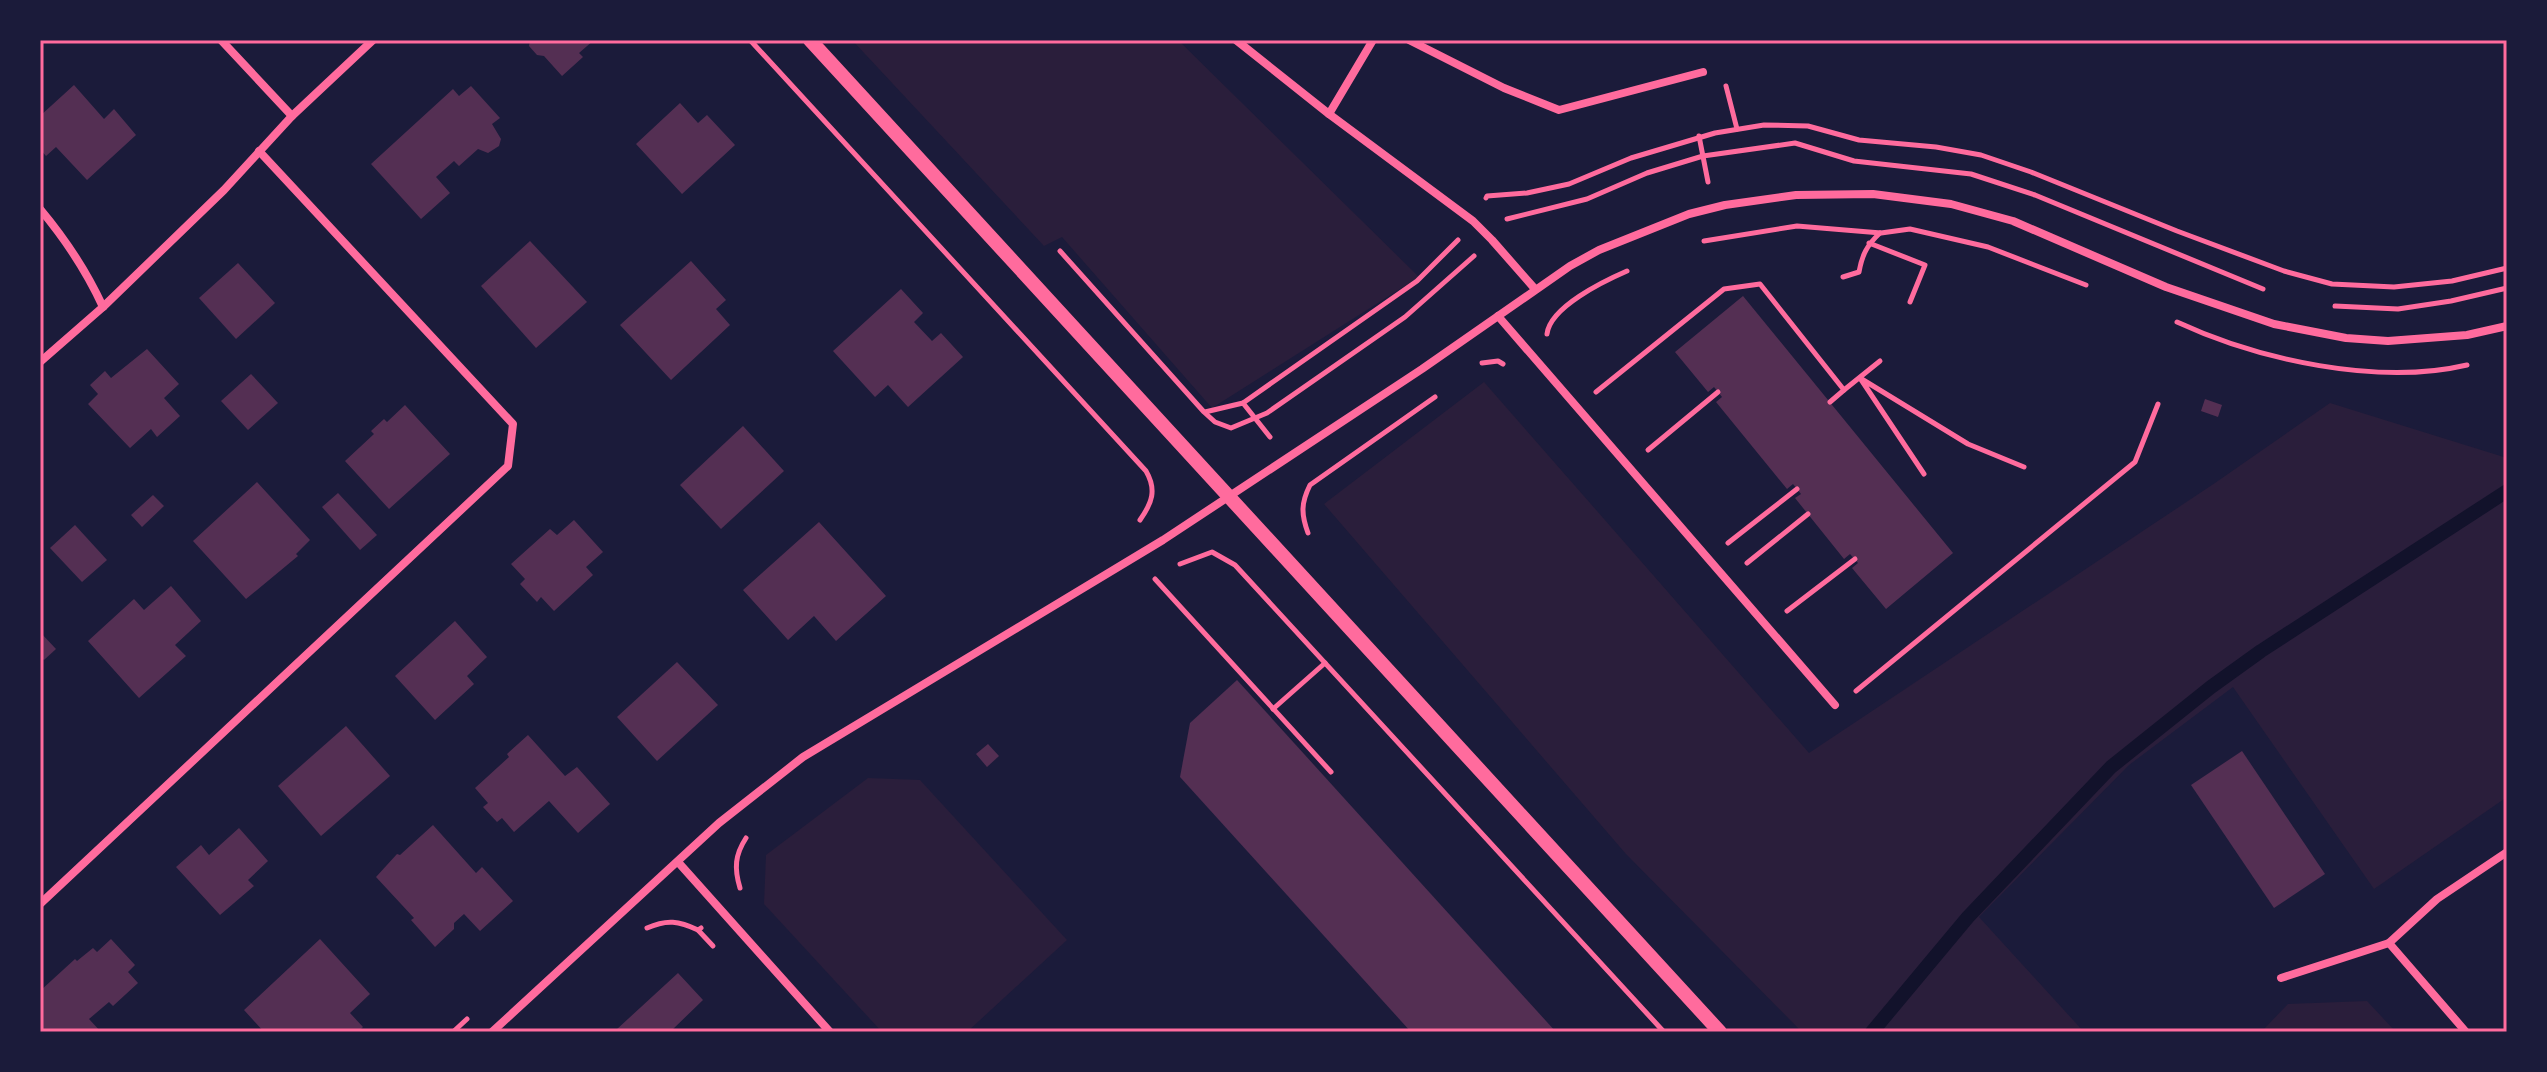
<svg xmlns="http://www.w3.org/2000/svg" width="2547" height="1072" font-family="'Roboto Condensed',sans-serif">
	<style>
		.green { fill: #2a1e3b }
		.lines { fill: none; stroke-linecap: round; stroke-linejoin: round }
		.stream { stroke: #12122b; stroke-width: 14 }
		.building { fill: #542f53 }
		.path { stroke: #ff6b9d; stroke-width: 5 }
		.minor { stroke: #ff6b9d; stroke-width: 8 }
		.tertiary { stroke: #ff6b9d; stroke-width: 14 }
		.neatline { fill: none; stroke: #ff6b9d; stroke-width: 3 }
	</style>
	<rect width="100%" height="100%" fill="#1b1b3a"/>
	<g class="green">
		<polygon points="852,40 1178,40 1419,277 1212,408 1062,237 1044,246"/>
		<polygon points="1484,382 1809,753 2215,483 2330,403 2507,458 2507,797 2374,889 2233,687 2129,765 1979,917 2084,1032 1802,1032 1626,854 1324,504"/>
		<polygon points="868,778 920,780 1067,940 967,1032 882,1032 764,904 766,855"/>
		<polygon points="2367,1001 2396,1032 2261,1032 2288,1004"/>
	</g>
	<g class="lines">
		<polyline class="stream" points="1872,1032 1968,917 2111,767 2211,687 2261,651 2507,491"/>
	</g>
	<g class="building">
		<polygon points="530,40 594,40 579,53 583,57 562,76 544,56 537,55 529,46"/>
		<polygon points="74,85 104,119 114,109 136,135 87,180 56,147 46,156 40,149 40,116"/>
		<polygon points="471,86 500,118 492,124 501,139 499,146 488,153 478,149 459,166 454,161 436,177 450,193 421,219 371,164 453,89 459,96"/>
		<polygon points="680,103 698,123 707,115 735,145 682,194 636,144"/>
		<polygon points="530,241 587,302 536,348 481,286"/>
		<polygon points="691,261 726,300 716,309 730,325 671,380 620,325"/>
		<polygon points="238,263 275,303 236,339 199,298"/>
		<polygon points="901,289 923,313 914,322 932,341 941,333 963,357 908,407 888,385 875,397 833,351"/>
		<polygon points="1743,296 1953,553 1886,609 1852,568 1858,563 1850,554 1844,559 1795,498 1801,494 1793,484 1787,489 1716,402 1722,397 1714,387 1708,392 1675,352"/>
		<polygon points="147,349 179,384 164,398 180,416 157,437 151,429 130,448 88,404 98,394 90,385 105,371 111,378"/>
		<polygon points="251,374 278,403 248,430 221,401"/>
		<polygon points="2205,399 2222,405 2218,417 2201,411"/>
		<polygon points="405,405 450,454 389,509 345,461 374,434 371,431 384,419 387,422"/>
		<polygon points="743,426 784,471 721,529 680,485"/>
		<polygon points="257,482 310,540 296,554 298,556 246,599 193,541"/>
		<polygon points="338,493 377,535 360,550 322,507"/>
		<polygon points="153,495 164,506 142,527 131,515"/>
		<polygon points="574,520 603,552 586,567 593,575 554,611 541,597 537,602 520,584 525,579 511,564 550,529 557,535"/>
		<polygon points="819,522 886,596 836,641 814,616 788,640 743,590"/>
		<polygon points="75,525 107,560 82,582 50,548"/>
		<polygon points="171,586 201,621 175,645 186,656 139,698 88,641 134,599 144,610"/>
		<polygon points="455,621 487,657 467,676 474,684 435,720 395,676"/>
		<polygon points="40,632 56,649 44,660 40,656"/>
		<polygon points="677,662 718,705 657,761 617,717"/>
		<polygon points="1237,680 1556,1032 1411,1032 1180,777 1190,723"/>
		<polygon points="346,726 390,776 321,836 278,786"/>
		<polygon points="528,735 565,776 577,767 610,804 578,833 549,801 514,832 502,818 497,822 483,807 488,803 475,788 509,757 507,754"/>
		<polygon points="988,744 999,756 987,767 976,754"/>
		<polygon points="2242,751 2325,874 2274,908 2191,785"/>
		<polygon points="433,825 476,873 482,867 513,901 480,931 464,914 454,923 454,929 435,947 411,920 414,918 376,877 397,854 400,855"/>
		<polygon points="239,828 268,861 248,880 254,886 220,915 176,867 201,845 209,855"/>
		<polygon points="111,939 135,965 128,972 138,983 113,1006 109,1002 89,1019 101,1032 40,1032 40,991 75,959 77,961 93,948 97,952"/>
		<polygon points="320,939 370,994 350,1013 363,1027 358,1032 264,1032 244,1010"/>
		<polygon points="678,973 703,1000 672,1030 674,1032 618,1032 616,1030"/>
	</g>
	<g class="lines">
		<g class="path">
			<path d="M 750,40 L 1146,471 C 1157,490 1152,503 1140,520"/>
			<polyline points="1726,86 1737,129"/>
			<polyline points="1699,136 1708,182"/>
			<polyline points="1486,198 1487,196 1527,193 1569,184 1631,158 1715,133 1764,125 1808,126 1859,140 1936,147 1981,155 2031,172 2177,231 2284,271 2332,284 2394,287 2452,281 2507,268"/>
			<polyline points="1507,219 1587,199 1647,173 1703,156 1795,143 1854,161 1971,174 2035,195 2263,289"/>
			<polyline points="1704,241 1797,226 1881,233 1910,229 1988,247 2086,285"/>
			<polyline points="1869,243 1925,265 1910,302"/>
			<polyline points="1060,251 1204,412 1215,422 1231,428 1267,413 1405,317 1474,256"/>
			<path d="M 1843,277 L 1859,272 C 1862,255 1867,245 1880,233"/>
			<polyline points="2335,306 2398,309 2451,301 2507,288"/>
			<path d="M 2177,322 C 2259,360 2378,386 2467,365"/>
			<path d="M 1547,334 C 1550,307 1604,281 1627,271"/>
			<polyline points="1482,363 1498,361 1503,364"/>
			<polyline points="1844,390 1880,361"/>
			<polyline points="1596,392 1724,289 1760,284 1844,390 1830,402"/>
			<polyline points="1243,403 1270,437"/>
			<polyline points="1205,412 1243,403 1417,281 1458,240"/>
			<polyline points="1648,450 1718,392"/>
			<polyline points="1924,474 1860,378 1968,444 2024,467"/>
			<path d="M 1308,533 C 1301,514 1301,503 1310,485 L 1435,397"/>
			<polyline points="1728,543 1797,489"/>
			<polyline points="1747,563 1808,514"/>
			<polyline points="1180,564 1212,552 1235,565 1664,1032"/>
			<polyline points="1155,579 1331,772"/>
			<polyline points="1787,611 1855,559"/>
			<polyline points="1856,691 2135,462 2158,404"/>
			<polyline points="1273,709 1325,663"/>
			<path d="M 740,888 C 734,868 735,855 746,838"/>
			<path d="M 647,928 C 667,919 679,921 698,930 L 701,928"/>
			<polyline points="698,930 713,946"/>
			<polyline points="453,1032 467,1019"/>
		</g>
		<g class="minor">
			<polyline points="221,40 292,116"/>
			<polyline points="1236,40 1329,114 1473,221 1492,240 1535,289"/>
			<polyline points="1409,40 1504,88 1559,110 1703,72"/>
			<polyline points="1329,114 1373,40"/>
			<path d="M 40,209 C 66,240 86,270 103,307"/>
			<polyline points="1498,316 1835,705"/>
			<polyline points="40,362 103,307 224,190 292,116 373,40"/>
			<polyline points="678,862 830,1032"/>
			<polyline points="40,904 508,466 513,424 259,151"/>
			<polyline points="2281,978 2389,943"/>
			<polyline points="492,1032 719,823 803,757 1163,540 1422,369 1570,266 1599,250 1689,214 1725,205 1796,195 1873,194 1951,204 2013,221 2166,287 2274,324 2346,338 2388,341 2467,335 2507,326"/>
			<polyline points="2466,1032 2389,943 2437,899 2507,852"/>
		</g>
		<polyline class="tertiary" points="810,40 1720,1032"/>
	</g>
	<rect width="2547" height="1072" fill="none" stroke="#1b1b3a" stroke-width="84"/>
	<rect x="42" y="42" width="2463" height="988" class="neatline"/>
</svg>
